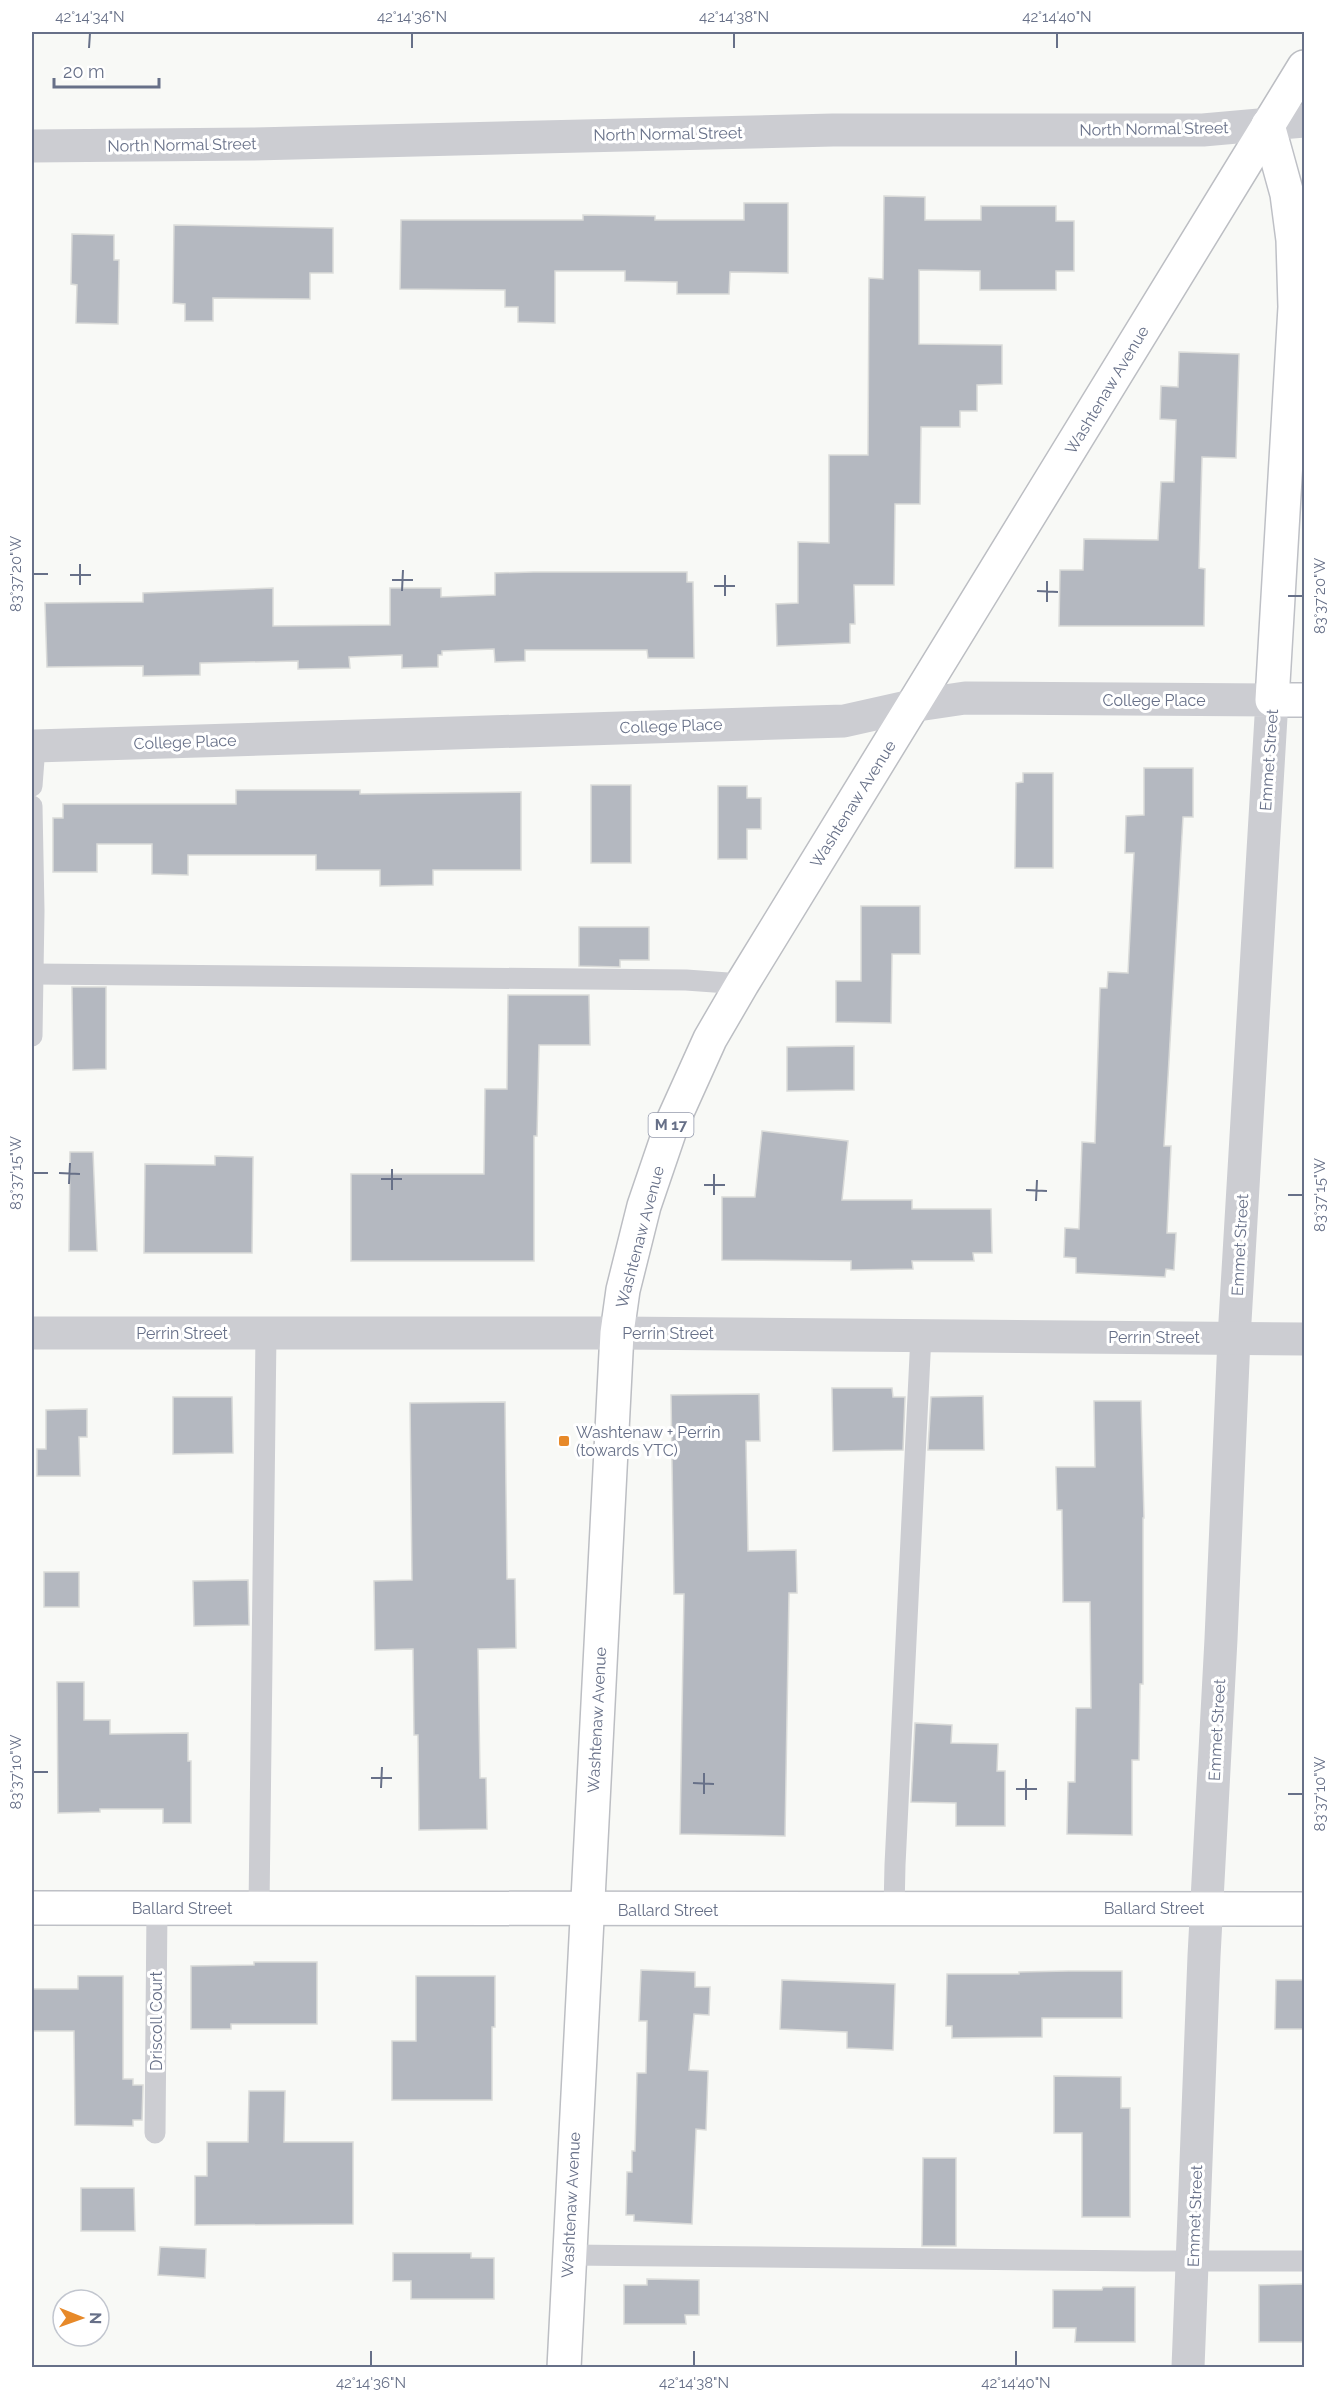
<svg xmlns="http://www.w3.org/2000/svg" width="1336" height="2399" font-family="Raleway,sans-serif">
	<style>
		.building { fill: #b4b8c0; stroke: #dadbd9; stroke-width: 1.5 }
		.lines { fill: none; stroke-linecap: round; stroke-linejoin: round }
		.secondary-casing { stroke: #bec0c6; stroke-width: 36 }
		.primary-casing { stroke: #bcbec3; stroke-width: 36 }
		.lane { stroke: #cccdd2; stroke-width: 21 }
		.street { stroke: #cccdd2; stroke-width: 33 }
		.secondary { stroke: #fff; stroke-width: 33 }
		.primary { stroke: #fff; stroke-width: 33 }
		.ticks { fill: none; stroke: #677088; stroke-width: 2 }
		.poi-dot { fill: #e78929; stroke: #fff; stroke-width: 2 }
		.labels { text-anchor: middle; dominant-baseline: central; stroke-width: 6; stroke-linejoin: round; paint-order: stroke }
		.shield { fill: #fff; stroke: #959bac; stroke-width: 1.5 }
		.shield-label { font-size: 15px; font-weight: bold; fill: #677088 }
		.street-label { font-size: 16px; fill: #677088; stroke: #fff }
		.poi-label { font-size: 16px; fill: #677088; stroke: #fff; text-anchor: start }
		.neatline { fill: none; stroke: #677088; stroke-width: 2 }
		.ticks-label { font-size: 15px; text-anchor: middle; fill: #677088 }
	</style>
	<rect width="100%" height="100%" fill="#f8f9f6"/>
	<g class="building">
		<polygon points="884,196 925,197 925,220 981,220 981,206 1056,206 1056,221 1074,221 1074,271 1056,271 1056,290 980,290 980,271 919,270 919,344 1002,345 1002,384 977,385 977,411 960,411 960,427 921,427 920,504 895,504 894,585 854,585 855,624 850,624 850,643 777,646 776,604 798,603 798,542 829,543 829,455 868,455 869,278 883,279"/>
		<polygon points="744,203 788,203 788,273 730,272 729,294 677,294 677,282 625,281 625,271 555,271 555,323 518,322 518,307 505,307 505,290 400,289 401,220 583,220 583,215 655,216 655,220 744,220"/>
		<polygon points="174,225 333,228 333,273 310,273 310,299 213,298 213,321 185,321 185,304 173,303"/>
		<polygon points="72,234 114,235 114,260 119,260 118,324 76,323 77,285 71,284"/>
		<polygon points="1179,352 1239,354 1236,458 1202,457 1199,568 1205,569 1204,626 1059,626 1060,570 1083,570 1084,539 1158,540 1161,482 1174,482 1176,420 1160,419 1161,386 1178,387"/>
		<polygon points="534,572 687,572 687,582 693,582 694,658 648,658 647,650 525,650 525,661 495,662 494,649 442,651 442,655 438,655 438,667 402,668 402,655 349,657 350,668 298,669 298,661 200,663 200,675 143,676 143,666 47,667 45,603 143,602 143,593 273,588 273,626 390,625 390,588 441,588 441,597 495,595 495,573"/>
		<polygon points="1144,768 1193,768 1193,817 1183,817 1164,1146 1171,1146 1167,1233 1176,1233 1174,1270 1166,1269 1165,1277 1076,1273 1076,1258 1064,1257 1065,1228 1079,1229 1082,1142 1095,1143 1100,988 1107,988 1108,972 1128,973 1134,853 1125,853 1126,816 1144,815"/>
		<polygon points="1023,773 1053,773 1053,868 1015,868 1016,783 1023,782"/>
		<rect x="591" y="785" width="40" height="78"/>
		<polygon points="718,786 747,786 747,798 761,798 761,829 747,829 747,859 718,859"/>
		<polygon points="236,790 360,790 360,794 521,792 521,870 433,870 433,885 380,886 380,870 316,870 316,855 188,855 188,875 152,874 152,844 97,844 97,872 53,872 53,818 63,818 63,804 236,804"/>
		<polygon points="861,906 920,906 920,954 892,954 891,1023 836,1022 836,981 861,981"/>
		<polygon points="579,927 649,927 649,960 620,960 620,967 579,966"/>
		<polygon points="72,987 106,987 106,1069 73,1070"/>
		<polygon points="508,995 589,995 590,1045 539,1045 537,1136 534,1136 534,1261 351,1261 351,1174 484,1174 485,1089 507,1089"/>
		<polygon points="854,1046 854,1090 787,1091 787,1047"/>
		<polygon points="762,1131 848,1141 842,1200 912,1200 912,1209 991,1209 992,1253 973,1253 974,1261 912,1261 913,1269 851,1270 851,1261 722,1260 722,1197 755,1197"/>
		<polygon points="70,1152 93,1152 97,1251 69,1251"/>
		<polygon points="215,1156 253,1157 252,1253 144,1253 145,1164 215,1165"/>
		<polygon points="832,1388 892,1388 893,1397 905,1397 903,1450 833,1451"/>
		<polygon points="759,1394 760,1441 746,1441 748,1551 796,1550 797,1593 789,1593 785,1836 680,1834 684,1594 674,1594 671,1395"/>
		<polygon points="983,1396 984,1450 928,1450 931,1397"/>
		<polygon points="173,1397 232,1397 233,1453 173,1454"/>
		<polygon points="1094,1401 1141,1401 1144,1518 1143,1518 1143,1684 1140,1684 1139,1760 1132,1760 1132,1835 1067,1834 1068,1782 1075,1782 1076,1708 1091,1708 1090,1602 1063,1602 1062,1510 1057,1510 1056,1467 1095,1467"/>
		<polygon points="505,1402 507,1579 515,1579 516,1648 478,1649 480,1778 486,1778 487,1829 419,1830 418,1735 414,1735 413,1649 375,1650 374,1581 412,1580 410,1403"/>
		<polygon points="87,1409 87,1437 79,1437 80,1476 37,1476 37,1449 46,1449 46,1410"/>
		<rect x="44" y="1572" width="35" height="35"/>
		<polygon points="248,1580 249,1625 194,1626 193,1581"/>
		<polygon points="57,1682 84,1682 84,1720 110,1720 110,1734 188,1733 188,1761 191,1761 191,1823 163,1823 163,1809 100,1809 100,1812 58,1813"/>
		<polygon points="915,1723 952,1725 951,1743 998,1744 997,1771 1005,1771 1005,1826 956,1826 956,1803 911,1802"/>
		<polygon points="254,1962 317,1962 317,2024 231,2024 231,2029 191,2029 191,1966 254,1965"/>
		<polygon points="641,1970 695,1972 695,1987 710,1987 709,2015 694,2014 689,2070 708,2071 706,2130 696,2129 692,2224 634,2221 634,2215 626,2215 627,2172 632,2172 632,2151 635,2151 637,2073 646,2073 647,2021 639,2021"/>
		<polygon points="1069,1971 1122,1971 1122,2018 1042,2018 1042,2037 952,2038 952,2026 946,2026 947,1974 1019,1974 1019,1972"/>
		<polygon points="78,1976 123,1976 123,2079 133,2079 133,2085 143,2085 142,2120 133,2120 133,2126 75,2125 74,2031 32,2031 32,1989 78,1989"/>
		<polygon points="416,1976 495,1976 495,2027 492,2027 492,2100 392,2100 392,2041 416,2041"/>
		<polygon points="782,1980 895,1984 893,2050 847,2048 847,2032 780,2029"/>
		<polygon points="1276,1980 1305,1980 1305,2029 1275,2029"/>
		<polygon points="1054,2076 1121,2077 1121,2108 1130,2108 1130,2217 1082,2217 1082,2133 1054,2133"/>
		<polygon points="249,2091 285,2091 284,2142 353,2142 353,2224 195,2225 195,2176 207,2176 207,2142 248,2142"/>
		<polygon points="923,2158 956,2158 956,2246 922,2246"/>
		<polygon points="81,2188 134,2188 135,2231 81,2231"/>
		<polygon points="160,2247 206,2249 205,2278 158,2275"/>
		<polygon points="393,2253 471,2253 471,2258 494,2258 494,2299 411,2299 411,2281 393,2281"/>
		<polygon points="647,2279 699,2280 699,2315 685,2315 686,2324 624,2324 624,2285 647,2285"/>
		<polygon points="1305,2284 1305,2342 1259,2342 1259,2285"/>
		<polygon points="1103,2287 1135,2287 1135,2342 1075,2342 1076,2328 1053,2328 1053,2290 1102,2290"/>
	</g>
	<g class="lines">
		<g class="secondary-casing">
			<g id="secondary">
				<polyline points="1268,125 1287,194 1293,240 1295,307 1272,700 1304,700"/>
				<polyline points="32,1908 1304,1909"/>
			</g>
		</g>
		<g class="primary-casing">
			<polyline id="primary" points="564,2368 617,1333 623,1290 644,1206 673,1121 710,1039 742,984 1304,67"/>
		</g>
		<g class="lane">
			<polyline points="32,786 35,746"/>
			<polyline points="32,806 34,911 32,1036"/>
			<polyline points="33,974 686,980 742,984"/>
			<polyline points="259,1908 266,1333"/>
			<polyline points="894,1910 895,1865 921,1335"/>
			<polyline points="155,2133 157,1908"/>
			<polyline points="569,2255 1145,2261 1304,2261"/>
		</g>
		<g class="street">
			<polyline points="32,146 253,144 833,130 1203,130 1304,121"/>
			<polyline points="35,746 844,721 911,706 965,698 1272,700 1234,1338 1221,1639 1204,1956 1188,2368"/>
			<polyline points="32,1333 617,1333 1304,1339"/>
		</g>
		<use href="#secondary" class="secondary"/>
		<use href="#primary" class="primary"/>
	</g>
	<path class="ticks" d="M 89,48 L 90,33M 412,48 L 412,33M 734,48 L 734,33M 1057,48 L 1057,33M 33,574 L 48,574M 70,575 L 91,575M 392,580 L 413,580M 80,585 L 80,564M 714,586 L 735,586M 402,591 L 403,570M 1037,591 L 1058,592M 725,596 L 725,575M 1288,596 L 1303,596M 1047,602 L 1047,581M 33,1173 L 48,1173M 59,1173 L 80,1174M 381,1179 L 402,1179M 69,1184 L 70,1163M 704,1185 L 725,1185M 392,1190 L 392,1169M 1026,1190 L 1047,1191M 714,1195 L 714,1174M 1288,1195 L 1303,1195M 1036,1201 L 1037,1180M 33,1772 L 48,1772M 371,1778 L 392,1778M 693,1783 L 714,1784M 381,1788 L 382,1767M 1016,1789 L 1037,1789M 704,1794 L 704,1773M 1288,1794 L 1303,1794M 1026,1800 L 1026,1779M 371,2366 L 371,2351M 694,2366 L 694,2351M 1016,2366 L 1016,2351"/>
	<rect class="poi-dot" x="558" y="1435" width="12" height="12" rx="3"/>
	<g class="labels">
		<rect class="shield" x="648.5" y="1113" width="45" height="24" rx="4.5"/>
		<g class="shield-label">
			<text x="671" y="1125">M 17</text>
		</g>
		<g class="street-label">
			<text transform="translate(1154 129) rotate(-1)">North Normal Street</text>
			<text transform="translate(668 134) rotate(-1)">North Normal Street</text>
			<text transform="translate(182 145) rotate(-1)">North Normal Street</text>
			<text transform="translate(1107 390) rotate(-59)">Washtenaw Avenue</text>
			<text x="1154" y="700">College Place</text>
			<text transform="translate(671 726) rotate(-2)">College Place</text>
			<text transform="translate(185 742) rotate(-2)">College Place</text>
			<text transform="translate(1269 760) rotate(-86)">Emmet Street</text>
			<text transform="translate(853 804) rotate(-58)">Washtenaw Avenue</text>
			<text transform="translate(640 1237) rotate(-75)">Washtenaw Avenue</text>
			<text transform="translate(1240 1245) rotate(-87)">Emmet Street</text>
			<text x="182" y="1333">Perrin Street</text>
			<text x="668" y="1333">Perrin Street</text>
			<text x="1154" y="1337">Perrin Street</text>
			<text transform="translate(597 1720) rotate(-87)">Washtenaw Avenue</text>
			<text transform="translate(1217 1730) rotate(-87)">Emmet Street</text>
			<text x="182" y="1908">Ballard Street</text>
			<text x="1154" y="1908">Ballard Street</text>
			<text x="668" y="1910">Ballard Street</text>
			<text transform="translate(156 2021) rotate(-90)">Driscoll Court</text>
			<text transform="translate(571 2205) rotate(-87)">Washtenaw Avenue</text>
			<text transform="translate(1195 2216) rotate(-88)">Emmet Street</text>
		</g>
		<g class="poi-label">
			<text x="576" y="1432">Washtenaw + Perrin<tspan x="576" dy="18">(towards YTC)</tspan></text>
		</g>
	</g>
	<rect width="1336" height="2399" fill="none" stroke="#ffffff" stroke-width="66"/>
	<g transform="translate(81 2318) rotate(91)"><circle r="28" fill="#ffffff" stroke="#c2c6cf" stroke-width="1.5"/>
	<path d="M0-4.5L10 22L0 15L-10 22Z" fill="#e78929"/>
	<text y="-9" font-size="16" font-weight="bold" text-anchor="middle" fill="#677088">N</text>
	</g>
	<path d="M54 78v9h105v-9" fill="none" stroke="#677088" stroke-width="3"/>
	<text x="63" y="78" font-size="18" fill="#677088" stroke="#ffffff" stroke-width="4.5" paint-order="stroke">20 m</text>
	<rect x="33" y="33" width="1270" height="2333" class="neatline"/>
	<g class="ticks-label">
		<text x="90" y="22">42°14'34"N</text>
		<text x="412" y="22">42°14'36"N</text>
		<text x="734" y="22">42°14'38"N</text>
		<text x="1057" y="22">42°14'40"N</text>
		<text transform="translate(16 574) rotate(-90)" y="5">83°37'20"W</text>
		<text transform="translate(1320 596) rotate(-90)" y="5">83°37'20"W</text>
		<text transform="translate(16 1173) rotate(-90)" y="5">83°37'15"W</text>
		<text transform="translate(1320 1195) rotate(-90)" y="5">83°37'15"W</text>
		<text transform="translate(16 1772) rotate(-90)" y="5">83°37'10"W</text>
		<text transform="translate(1320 1794) rotate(-90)" y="5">83°37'10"W</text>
		<text x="371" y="2388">42°14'36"N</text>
		<text x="694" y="2388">42°14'38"N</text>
		<text x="1016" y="2388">42°14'40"N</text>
	</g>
</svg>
